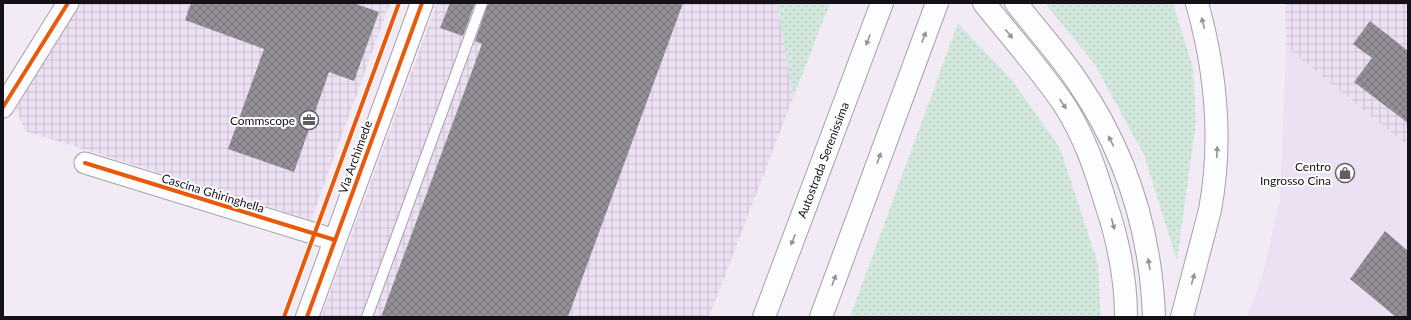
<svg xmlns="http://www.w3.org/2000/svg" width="1411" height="320" font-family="Lato,sans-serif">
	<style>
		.built { fill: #ece0f3 }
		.industrial { fill: url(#industrial-grid) }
		.grass { fill: url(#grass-dots) }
		.building { fill: url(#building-cross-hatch) }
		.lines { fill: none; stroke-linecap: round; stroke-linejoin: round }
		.lane-casing { stroke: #a6a1a8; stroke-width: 12 }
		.street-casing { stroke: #a6a1a8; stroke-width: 23 }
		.secondary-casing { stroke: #a6a1a8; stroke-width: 24 }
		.highway-casing { stroke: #a6a1a8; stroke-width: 24 }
		.lane { stroke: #fdfcfe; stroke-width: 10 }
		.street { stroke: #fdfcfe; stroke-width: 21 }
		.secondary { stroke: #fdfcfe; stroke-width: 22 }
		.highway { stroke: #fdfcfe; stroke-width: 22 }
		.cycleway-casing { stroke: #fff; stroke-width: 6 }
		.cycleway { stroke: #e8590c; stroke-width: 4 }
		.oneway { fill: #949296 }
		.labels { text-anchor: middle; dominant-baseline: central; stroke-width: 4; stroke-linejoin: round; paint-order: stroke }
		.poi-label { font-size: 12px; fill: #141017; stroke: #fff; text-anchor: end }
		.street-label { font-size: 12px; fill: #141017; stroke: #fff }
	</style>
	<defs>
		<pattern id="industrial-grid" width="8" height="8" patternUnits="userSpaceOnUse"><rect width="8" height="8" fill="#ece0f3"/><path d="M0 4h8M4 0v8" fill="none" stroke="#cabfd0"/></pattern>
		<pattern id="grass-dots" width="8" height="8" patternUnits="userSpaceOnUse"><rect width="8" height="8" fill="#d3e8dc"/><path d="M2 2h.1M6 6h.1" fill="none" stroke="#b4c6bc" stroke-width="1.8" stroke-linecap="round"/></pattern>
		<pattern id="building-cross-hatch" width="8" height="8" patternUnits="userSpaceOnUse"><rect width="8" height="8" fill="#948f97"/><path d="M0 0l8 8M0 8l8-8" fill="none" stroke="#78737a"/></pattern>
	</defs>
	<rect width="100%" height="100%" fill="#f2ebf6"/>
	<polygon class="built" points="1286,47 1408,146 1408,317 1247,317 1263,274 1280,200"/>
	<g class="industrial">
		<polygon points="78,3 390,3 311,220 25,131 16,109"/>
		<polygon points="437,3 777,3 793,98 709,317 321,317"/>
		<polygon points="1285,3 1408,3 1408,146 1286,47"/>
	</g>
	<g class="grass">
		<polygon points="777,3 830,3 793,98"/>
		<polygon points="1045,3 1173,3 1193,68 1196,122 1177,261 1144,155 1095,65"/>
		<polygon points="958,23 1011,79 1060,148 1098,264 1101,317 850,317"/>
	</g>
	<g class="building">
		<polygon points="191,3 353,3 379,12 354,81 329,72 294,172 228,149 264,49 185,20"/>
		<polygon points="450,3 475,3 463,36 440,28"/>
		<polygon points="488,3 683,3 568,317 381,317 482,44 475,41"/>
		<polygon points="1370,21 1408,51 1408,123 1354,82 1372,58 1353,44"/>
		<polygon points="1385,231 1408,251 1408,317 1396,317 1350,279"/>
	</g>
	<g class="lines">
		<g class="lane-casing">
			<polyline id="lane" points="367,317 482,3"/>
		</g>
		<g class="street-casing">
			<g id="street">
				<polyline points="3,107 68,3"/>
				<polyline points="85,163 335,240"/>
			</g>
		</g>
		<g class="secondary-casing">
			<polyline id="secondary" points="307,317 422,3"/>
		</g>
		<g class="highway-casing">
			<g id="highway">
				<path d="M 984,3 C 1011,37 1041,70 1065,106 C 1085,138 1095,168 1106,204 C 1118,240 1126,278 1126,317"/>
				<path d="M 1016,3 C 1036,29 1059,54 1077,81 C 1126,152 1151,232 1154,317"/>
				<polyline points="764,317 882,3"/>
				<polyline points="821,317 937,3"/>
				<path d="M 1182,317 L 1210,210 C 1223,140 1216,71 1197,3"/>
			</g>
		</g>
		<use href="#lane" class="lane"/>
		<use href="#street" class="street"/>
		<use href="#secondary" class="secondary"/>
		<use href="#highway" class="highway"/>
		<g class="cycleway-casing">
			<g id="cycleway">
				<polyline points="3,107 68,3"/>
				<polyline points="85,163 335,240"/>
				<polyline points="284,317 399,3"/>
				<polyline points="307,317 422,3"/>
			</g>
		</g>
		<use href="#cycleway" class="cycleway"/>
	</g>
	<defs><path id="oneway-solid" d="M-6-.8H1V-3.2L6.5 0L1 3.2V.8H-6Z"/></defs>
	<g class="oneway">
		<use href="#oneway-solid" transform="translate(1203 23) rotate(-104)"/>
		<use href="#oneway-solid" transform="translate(1009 34) rotate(52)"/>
		<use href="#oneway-solid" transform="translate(924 37) rotate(-70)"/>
		<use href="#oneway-solid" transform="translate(868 40) rotate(111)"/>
		<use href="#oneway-solid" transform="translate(1063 104) rotate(56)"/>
		<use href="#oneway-solid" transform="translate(1111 141) rotate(-117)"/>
		<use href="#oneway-solid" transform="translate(1217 152) rotate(-87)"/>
		<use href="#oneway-solid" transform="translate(879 158) rotate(-70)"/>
		<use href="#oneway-solid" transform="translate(1113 224) rotate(75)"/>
		<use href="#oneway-solid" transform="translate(793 240) rotate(111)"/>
		<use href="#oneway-solid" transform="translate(1149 264) rotate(-99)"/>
		<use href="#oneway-solid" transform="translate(1193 279) rotate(-75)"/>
		<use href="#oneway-solid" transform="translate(834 280) rotate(-70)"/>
	</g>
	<defs>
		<g id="office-ring" transform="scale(1)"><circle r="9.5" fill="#fff" stroke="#625d65" stroke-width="1.5"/><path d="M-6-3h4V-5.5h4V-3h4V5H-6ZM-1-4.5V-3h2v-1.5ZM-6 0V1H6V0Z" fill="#625d65"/></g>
		<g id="shop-ring" transform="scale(1)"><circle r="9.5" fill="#fff" stroke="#625d65" stroke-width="1.5"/><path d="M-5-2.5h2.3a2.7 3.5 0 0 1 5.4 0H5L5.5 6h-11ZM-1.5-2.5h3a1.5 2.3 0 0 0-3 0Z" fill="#625d65"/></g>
	</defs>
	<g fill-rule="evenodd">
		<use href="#office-ring" x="309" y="120"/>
		<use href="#shop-ring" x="1345" y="173"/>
	</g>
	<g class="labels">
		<g class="poi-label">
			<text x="295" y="120">Commscope</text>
			<text x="1331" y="166">Centro<tspan x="1331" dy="14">Ingrosso Cina</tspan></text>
		</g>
		<g class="street-label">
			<text transform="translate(355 157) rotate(-70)">Via Archimede</text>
			<text transform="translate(823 160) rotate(-69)">Autostrada Serenissima</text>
			<text transform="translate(213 193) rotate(17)">Cascina Ghiringhella</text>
		</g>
	</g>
	<rect width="1411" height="320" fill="none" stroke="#141017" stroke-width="8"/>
</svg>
